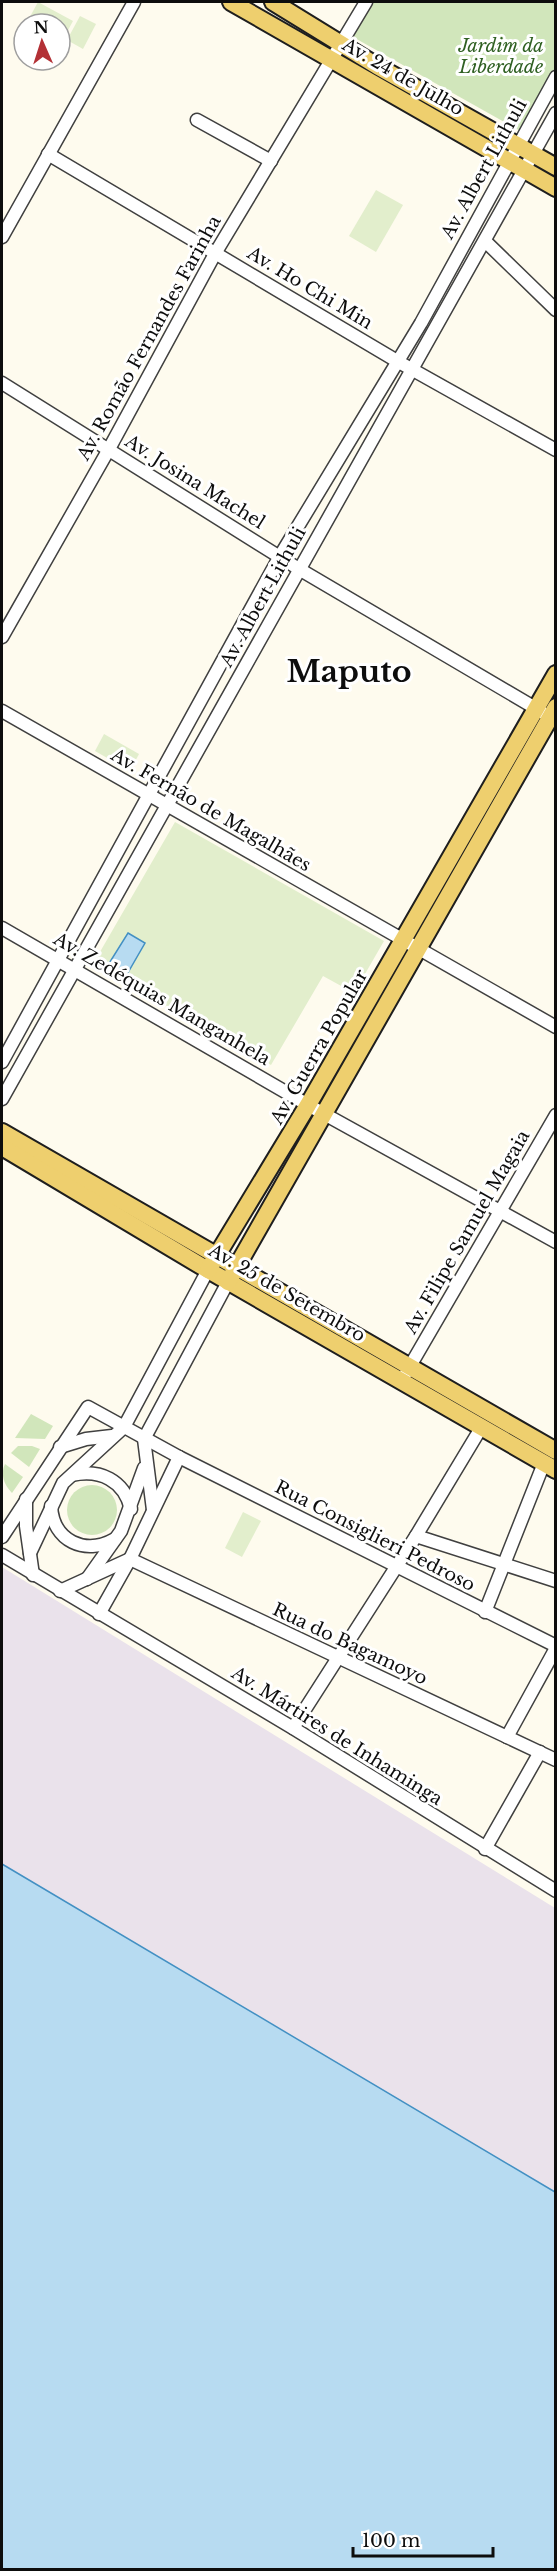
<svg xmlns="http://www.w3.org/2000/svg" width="557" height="2571" font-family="'Libre Baskerville',serif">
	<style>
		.industrial { fill: #eae2eb }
		.green { fill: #d1e6bb }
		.pitch { fill: #e2eecc }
		.water { fill: #b7dbf1; stroke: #4390c3; stroke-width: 1.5 }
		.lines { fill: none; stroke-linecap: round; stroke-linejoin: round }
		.minor-casing { stroke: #404040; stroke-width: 15 }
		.major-casing { stroke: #1e1e1e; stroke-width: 20 }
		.minor { stroke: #fff; stroke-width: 12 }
		.major { stroke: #eecf6e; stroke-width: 16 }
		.labels { text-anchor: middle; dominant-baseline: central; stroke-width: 6; stroke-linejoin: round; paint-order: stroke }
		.park-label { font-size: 18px; font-style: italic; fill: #2f6022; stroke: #fff }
		.street-label { font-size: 18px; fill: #0d0d0d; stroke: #fff }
		.town-label { font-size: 30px; font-weight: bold; fill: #0d0d0d; stroke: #fff }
	</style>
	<rect width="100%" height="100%" fill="#fefbee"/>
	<polygon class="industrial" points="2,1567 555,1908 555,2192 2,1864"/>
	<g class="green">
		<polygon points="373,2 556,3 555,77 524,133 353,37"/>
		<polygon points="31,1414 53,1426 45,1439 15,1438"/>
		<polygon points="18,1446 32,1446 40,1449 29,1467 11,1453"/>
		<path d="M 5,1464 L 23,1477 L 12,1493 C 4,1485 0,1474 5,1464 Z"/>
		<circle cx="92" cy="1510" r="25"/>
	</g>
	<g class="pitch">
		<polygon points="38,2 73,21 61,43 60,24 26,24"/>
		<polygon points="80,16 96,24 83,49 67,40"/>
		<polygon points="376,190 403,205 376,252 349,236"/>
		<polygon points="104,734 139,754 130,771 95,751"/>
		<polygon points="175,822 384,941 354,993 323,976 271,1065 93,964"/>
		<polygon points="243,1512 261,1521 242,1557 225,1548"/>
	</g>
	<g class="water">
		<polygon points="128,933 145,943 126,976 108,965"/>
		<polygon points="2,1864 555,2192 555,2569 2,2569"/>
	</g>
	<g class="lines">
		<g class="minor-casing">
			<g id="minor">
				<polyline points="197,120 271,161"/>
				<polyline points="48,154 397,361 556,450"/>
				<polyline points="2,237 134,2"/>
				<polyline points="485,241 556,310"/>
				<polyline points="2,383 299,569 542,712"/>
				<polyline points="2,637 109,449 216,252 366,2"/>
				<polyline points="2,711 556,1027"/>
				<polyline points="2,928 308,1105 556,1242"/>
				<polyline points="2,1062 280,556 421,323 556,77"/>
				<polyline points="2,1099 556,113"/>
				<polyline points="406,1373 556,1115"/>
				<polyline points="60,1447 86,1439 112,1436"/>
				<path d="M 72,1475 C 100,1469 124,1480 131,1509"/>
				<polyline points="26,1499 26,1526 33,1575"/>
				<path d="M 51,1506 C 53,1541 85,1556 115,1539"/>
				<polyline points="153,1510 144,1439 228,1282"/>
				<polyline points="416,1536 556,1581"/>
				<polyline points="2,1537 88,1407 179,1457 556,1646"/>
				<polyline points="30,1553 63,1483 124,1427 208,1270"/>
				<polyline points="2,1555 293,1728 556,1891"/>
				<polyline points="87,1579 121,1531 144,1468"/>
				<polyline points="60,1591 130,1559 556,1760"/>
				<polyline points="485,1612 544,1463"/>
				<polyline points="99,1614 130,1559 179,1457"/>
				<polyline points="293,1728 416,1536 481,1428"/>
				<polyline points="507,1737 556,1648"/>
				<polyline points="485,1849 540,1752"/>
			</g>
		</g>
		<g class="major-casing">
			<g id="major">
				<polyline points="231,2 556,188"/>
				<polyline points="273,2 377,66 556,167"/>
				<polyline points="2,1132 556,1451"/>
				<polyline points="2,1147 208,1270 556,1470"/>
				<polyline points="208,1270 308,1105 556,674"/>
				<polyline points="228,1282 556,707"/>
			</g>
		</g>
		<use href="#minor" class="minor"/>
		<use href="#major" class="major"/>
	</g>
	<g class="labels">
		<g class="park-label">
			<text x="501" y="46">Jardim da<tspan x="501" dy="21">Liberdade</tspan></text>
		</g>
		<g class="street-label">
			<text transform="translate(403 77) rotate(30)">Av. 24 de Julho</text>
			<text transform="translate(484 169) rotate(-61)">Av. Albert Lithuli</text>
			<text transform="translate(310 288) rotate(31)">Av. Ho Chi Min</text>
			<text transform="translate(149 338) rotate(-61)">Av. Romão Fernandes Farinha</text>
			<text transform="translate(195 482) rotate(32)">Av. Josina Machel</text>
			<text transform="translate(263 597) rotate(-61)">Av. Albert Lithuli</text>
			<text transform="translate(211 810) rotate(30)">Av. Fernão de Magalhães</text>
			<text transform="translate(162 999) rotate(30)">Av. Zedéquias Manganhela</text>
			<text transform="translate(319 1047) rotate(-60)">Av. Guerra Popular</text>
			<text transform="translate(467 1232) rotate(-60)">Av. Filipe Samuel Magaia</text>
			<text transform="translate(287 1293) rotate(30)">Av. 25 de Setembro</text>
			<text transform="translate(375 1536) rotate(27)">Rua Consiglieri Pedroso</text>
			<text transform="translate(350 1644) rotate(25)">Rua do Bagamoyo</text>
			<text transform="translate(337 1736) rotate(32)">Av. Mártires de Inhaminga</text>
		</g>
		<g class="town-label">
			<text x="349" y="671">Maputo</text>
		</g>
	</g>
	<rect width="557" height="2571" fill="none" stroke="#0d0d0d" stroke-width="6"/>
	<g transform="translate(42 42) rotate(357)"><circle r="28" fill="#ffffff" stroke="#9e9e9e" stroke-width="1.5"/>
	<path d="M0-4.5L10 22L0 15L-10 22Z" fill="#b33035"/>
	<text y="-9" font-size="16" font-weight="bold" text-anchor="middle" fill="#0d0d0d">N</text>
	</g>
	<path d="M353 2547v9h140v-9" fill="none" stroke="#0d0d0d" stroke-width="3"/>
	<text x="362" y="2547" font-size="18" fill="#0d0d0d" stroke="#ffffff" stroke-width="4.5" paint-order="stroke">100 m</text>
</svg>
